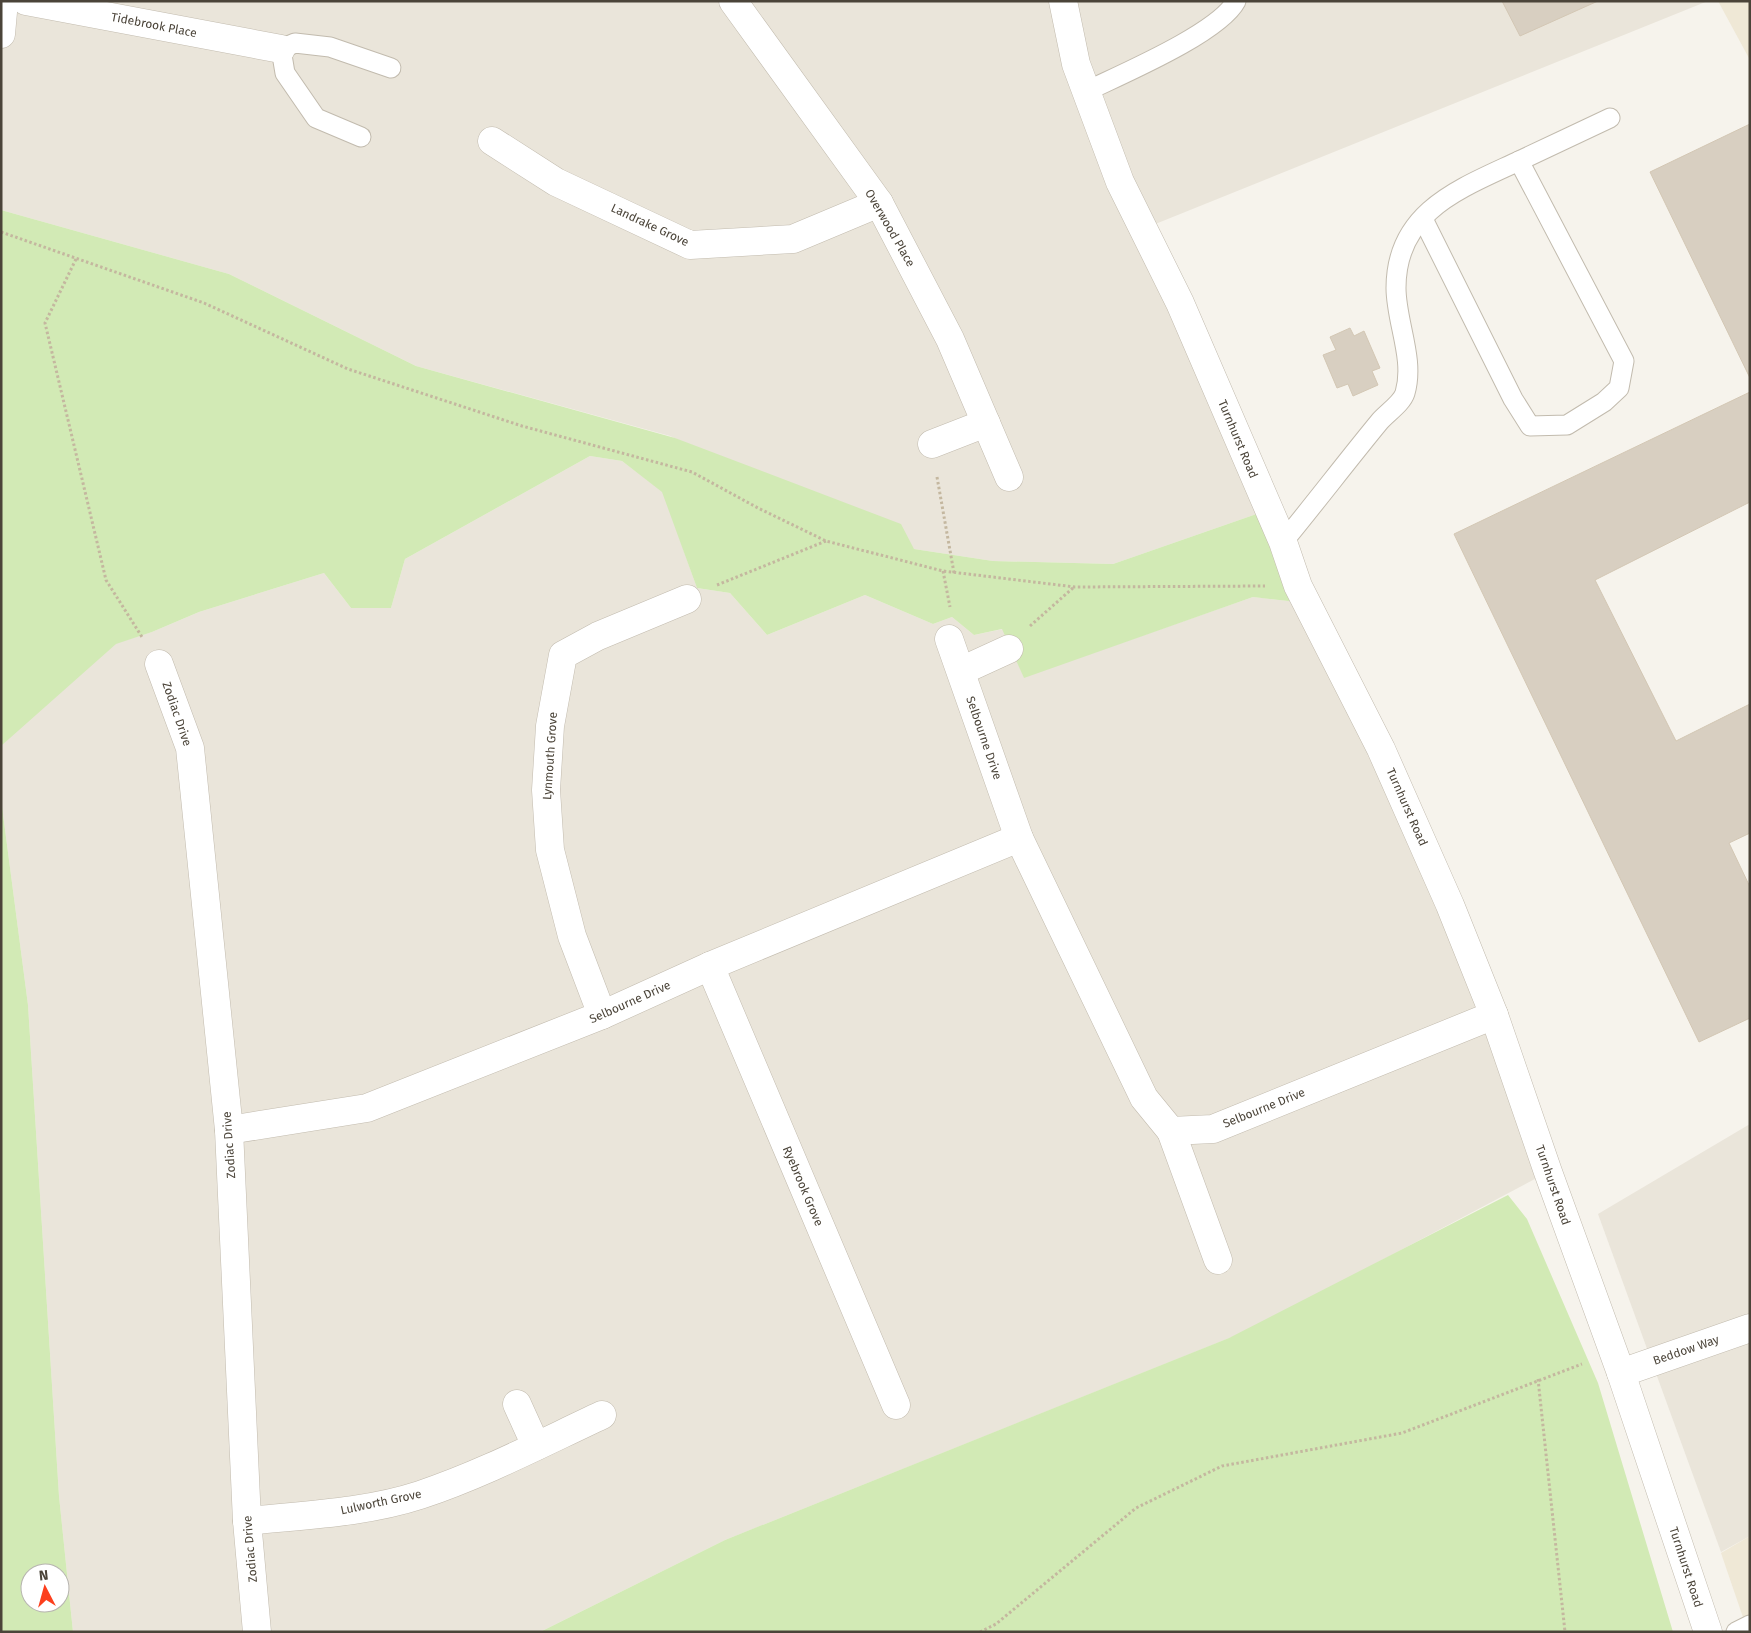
<svg xmlns="http://www.w3.org/2000/svg" width="1751" height="1633" font-family="'Fira Sans',sans-serif">
	<style>
		.residential { fill: #eae5da }
		.education { fill: #efe8d6 }
		.green { fill: #d2eab5; fill-rule: evenodd }
		.building { fill: #d8cfc1; stroke: #d3c7b4 }
		.lines { fill: none; stroke-linecap: round; stroke-linejoin: round }
		.service-casing { stroke: #c2bbae; stroke-width: 21 }
		.minor-casing { stroke: #c2bbae; stroke-width: 29 }
		.tertiary-casing { stroke: #c2bbae; stroke-width: 29 }
		.path { stroke: #c4b79f; stroke-width: 3; stroke-dasharray: 2.5 2.5; stroke-linecap: butt }
		.service { stroke: #fff; stroke-width: 19 }
		.minor { stroke: #fff; stroke-width: 28 }
		.tertiary { stroke: #fff; stroke-width: 28 }
		.labels { text-anchor: middle; dominant-baseline: central; stroke-width: 5; stroke-linejoin: round; paint-order: stroke }
		.street-label { font-size: 12px; fill: #4b4439; stroke: #fff }
	</style>
	<rect width="100%" height="100%" fill="#f6f3ec"/>
	<g class="residential">
		<polygon points="1,1 1708,1 1143,229 1268,510 1113,564 993,561 914,549 670,436 416,366 229,274 1,210"/>
		<polygon points="590,456 622,461 663,492 697,588 730,593 767,635 865,595 933,624 952,617 974,635 1003,629 1024,677 1253,597 1307,603 1381,749 1548,1172 1252,1329 725,1540 540,1632 73,1632 59,1496 28,1005 1,799 1,746 101,648 152,632 199,612 324,573 351,608 391,608 405,559"/>
		<polygon points="1750,1124 1750,1536 1721,1552 1598,1214"/>
	</g>
	<g class="education">
		<polygon points="1718,1 1750,1 1750,60"/>
		<polygon points="1750,1536 1750,1632 1748,1632 1721,1553"/>
	</g>
	<g class="green">
		<polygon points="1,210 229,274 416,366 675,438 901,524 914,549 993,561 1113,564 1268,510 1306,603 1253,597 1024,678 1002,629 974,635 952,617 933,624 865,595 767,635 730,593 697,588 662,492 622,461 590,456 405,559 391,608 351,608 324,573 199,612 152,632 116,644 1,746"/>
		<path d="M 1,799 L 28,1005 L 59,1496 L 73,1632 L 1,1632 ZM 30,1573 L 60,1573 L 60,1603 L 30,1603 Z"/>
		<polygon points="1508,1195 1527,1219 1598,1383 1673,1632 540,1632 725,1540 1229,1338"/>
	</g>
	<g class="building">
		<polygon points="1502,1 1598,1 1520,36"/>
		<polygon points="1750,124 1750,378 1650,172"/>
		<polygon points="1350,328 1354,336 1364,331 1380,368 1372,371 1378,385 1353,396 1348,384 1337,388 1323,355 1336,350 1330,337"/>
		<polygon points="1750,392 1750,502 1595,580 1676,741 1750,704 1750,833 1729,843 1750,887 1750,1018 1699,1042 1454,534"/>
	</g>
	<g class="lines">
		<g class="service-casing">
			<g id="service">
				<path d="M 1087,91 C 1122,74 1219,33 1236,1"/>
				<polyline points="361,137 316,118 285,73 281,49 295,43 330,47 391,68"/>
				<polyline points="1423,219 1513,399 1530,426 1567,425 1604,402 1619,388 1624,361 1519,161"/>
				<path d="M 1283,542 C 1316,502 1347,461 1380,421 C 1387,413 1402,403 1405,393 C 1415,359 1396,322 1396,288 C 1396,210 1462,188 1521,160 C 1551,146 1580,132 1610,118"/>
				<polyline points="1736,1632 1750,1625"/>
			</g>
		</g>
		<g class="minor-casing">
			<g id="minor">
				<polyline points="26,1 281,49"/>
				<polyline points="733,1 879,203 950,339 1009,477"/>
				<polyline points="1,34 4,1"/>
				<polyline points="492,141 556,182 690,245 793,239 879,203"/>
				<polyline points="932,444 986,423"/>
				<polyline points="949,639 1019,838"/>
				<polyline points="159,664 190,748 229,1130 247,1521 257,1632"/>
				<polyline points="961,671 1009,649"/>
				<polyline points="710,966 896,1405"/>
				<polyline points="602,1015 572,936 550,850 546,790 550,726 563,655 598,636 687,599"/>
				<polyline points="229,1130 367,1108 602,1015 710,966 1019,838 1144,1098 1171,1131 1213,1129 1494,1015"/>
				<polyline points="1171,1131 1218,1260"/>
				<polyline points="1621,1373 1750,1328"/>
				<polyline points="517,1404 536,1446"/>
				<path d="M 247,1521 C 304,1515 365,1513 420,1495 C 483,1474 542,1443 602,1415"/>
			</g>
		</g>
		<g class="tertiary-casing">
			<polyline id="tertiary" points="1063,1 1076,64 1120,182 1180,303 1283,542 1298,586 1381,749 1450,905 1494,1015 1548,1172 1621,1373 1708,1632"/>
		</g>
		<g class="path">
			<polyline points="1,232 204,303 348,369 522,426 692,472 758,508 826,541 943,571 1075,587 1265,586"/>
			<polyline points="76,259 45,323 106,580 142,637"/>
			<polyline points="937,477 954,573"/>
			<polyline points="943,571 950,607"/>
			<polyline points="717,585 826,541"/>
			<polyline points="1030,626 1074,587"/>
			<polyline points="1538,1379 1565,1632"/>
			<polyline points="980,1632 996,1624 1136,1508 1222,1466 1402,1433 1582,1364"/>
		</g>
		<use href="#service" class="service"/>
		<use href="#minor" class="minor"/>
		<use href="#tertiary" class="tertiary"/>
	</g>
	<g class="labels">
		<g class="street-label">
			<text transform="translate(154 25) rotate(11)">Tidebrook Place</text>
			<text transform="translate(650 225) rotate(25)">Landrake Grove</text>
			<text transform="translate(890 228) rotate(60)">Overwood Place</text>
			<text transform="translate(1238 439) rotate(67)">Turnhurst Road</text>
			<text transform="translate(177 714) rotate(71)">Zodiac Drive</text>
			<text transform="translate(984 738) rotate(71)">Selbourne Drive</text>
			<text transform="translate(550 756) rotate(-86)">Lynmouth Grove</text>
			<text transform="translate(1407 807) rotate(66)">Turnhurst Road</text>
			<text transform="translate(630 1002) rotate(-24)">Selbourne Drive</text>
			<text transform="translate(1264 1108) rotate(-22)">Selbourne Drive</text>
			<text transform="translate(229 1145) rotate(-94)">Zodiac Drive</text>
			<text transform="translate(1553 1185) rotate(71)">Turnhurst Road</text>
			<text transform="translate(803 1186) rotate(67)">Ryebrook Grove</text>
			<text transform="translate(1686 1350) rotate(-19)">Beddow Way</text>
			<text transform="translate(381 1502) rotate(-12)">Lulworth Grove</text>
			<text transform="translate(250 1549) rotate(-95)">Zodiac Drive</text>
			<text transform="translate(1686 1567) rotate(72)">Turnhurst Road</text>
		</g>
	</g>
	<rect width="1751" height="1633" fill="none" stroke="#4b4439" stroke-width="5"/>
	<g transform="translate(45 1588) rotate(354)"><circle r="24" fill="#ffffff" stroke="#b7b4b0"/>
	<path d="M0-4L9 19L0 12L-9 19Z" fill="#fc3f1d"/>
	<text y="-8" font-size="14" font-weight="bold" text-anchor="middle" fill="#4b4439">N</text>
	</g>
</svg>
